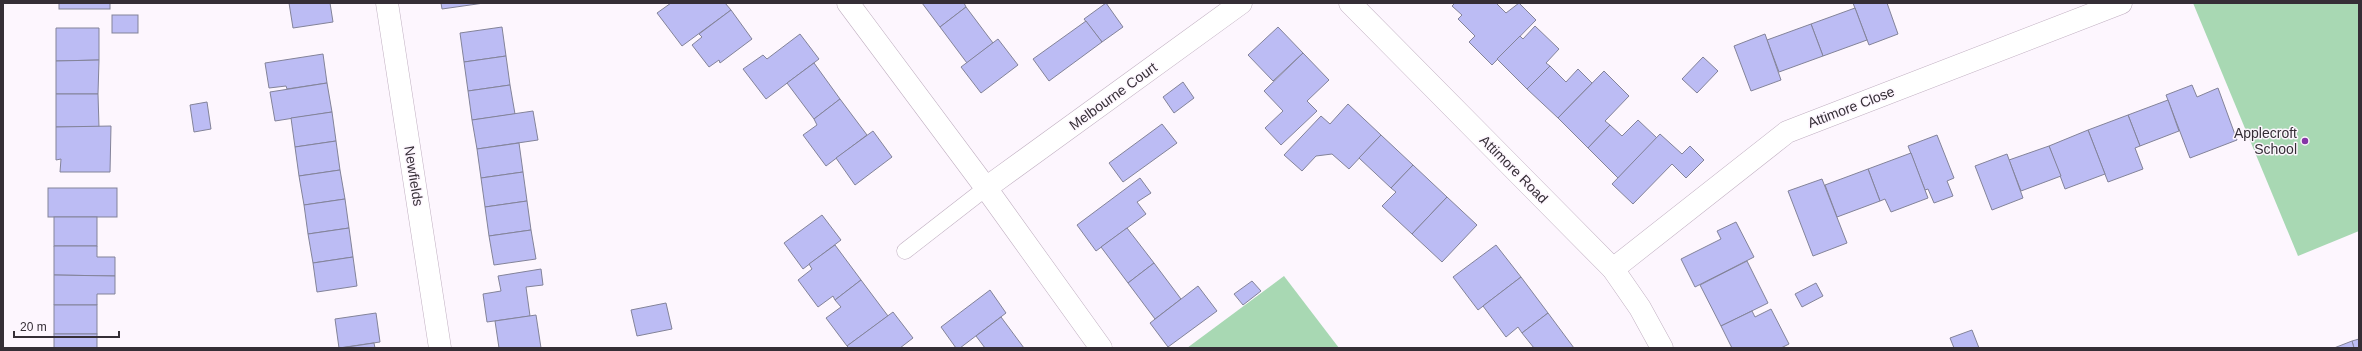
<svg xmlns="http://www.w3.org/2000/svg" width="2362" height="351" font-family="Helvetica,sans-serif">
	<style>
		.green { fill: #a8d8b3 }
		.building { fill: #bcbcf4; stroke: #838399 }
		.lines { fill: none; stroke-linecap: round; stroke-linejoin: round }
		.lane-casing { stroke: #c0afc1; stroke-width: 17 }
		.street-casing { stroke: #c0afc1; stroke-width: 23 }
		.lane { stroke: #fff; stroke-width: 16 }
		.street { stroke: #fff; stroke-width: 22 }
		.poi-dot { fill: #8536a6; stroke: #fdf6fe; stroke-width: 1.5 }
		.labels { text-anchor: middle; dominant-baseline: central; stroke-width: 3; stroke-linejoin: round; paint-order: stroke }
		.street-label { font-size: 14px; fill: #352e36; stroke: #fdf6fe }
		.poi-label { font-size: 14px; fill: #352e36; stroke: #fdf6fe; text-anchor: end }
	</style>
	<rect width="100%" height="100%" fill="#fdf6fe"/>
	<g class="green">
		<polygon points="2193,3 2359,3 2359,231 2298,256"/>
		<polygon points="1284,276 1339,348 1187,348"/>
	</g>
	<g class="building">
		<rect x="59" y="3" width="51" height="6"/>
		<polygon points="289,3 330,3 333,22 293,28"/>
		<polygon points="441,3 484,3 442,9"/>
		<polygon points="671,3 725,3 731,10 682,46 657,13"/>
		<polygon points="922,3 964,3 966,7 940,27"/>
		<polygon points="1106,3 1123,27 1102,42 1084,19"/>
		<polygon points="1455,3 1496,3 1506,13 1519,3 1536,20 1492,65 1469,42 1475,36 1458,19 1462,15 1452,6"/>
		<polygon points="1853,3 1887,3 1898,34 1869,45"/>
		<polygon points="966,7 993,43 967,63 940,27"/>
		<polygon points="1855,8 1867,40 1823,56 1811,24"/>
		<polygon points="731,10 752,39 720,63 719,60 709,67 692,45 702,37 699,34"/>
		<rect x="112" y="15" width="26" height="18"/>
		<polygon points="1086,21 1102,42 1049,81 1033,59"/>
		<polygon points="1811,24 1823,56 1779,72 1767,40"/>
		<polygon points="1535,26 1559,49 1546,63 1550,66 1527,89 1497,59 1520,36 1523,39"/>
		<polygon points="502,27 506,56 464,62 460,33"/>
		<polygon points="1278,27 1303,53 1273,81 1248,55"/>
		<polygon points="56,28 99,28 99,60 56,61"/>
		<polygon points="800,34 819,59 766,99 743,69 763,55 767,59"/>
		<polygon points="1765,34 1781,80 1751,91 1734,46"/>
		<polygon points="998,39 1018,65 981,93 961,67"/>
		<polygon points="1303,53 1329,80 1307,101 1317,111 1281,145 1265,128 1283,111 1264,91"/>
		<polygon points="323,54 327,83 287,89 286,86 269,88 265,63"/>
		<polygon points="506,56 510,85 468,91 464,62"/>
		<polygon points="1703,57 1718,71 1697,93 1682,79"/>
		<polygon points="99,60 98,94 56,94 56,61"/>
		<polygon points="814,63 840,99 814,119 787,83"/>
		<polygon points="1550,66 1566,82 1578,69 1592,83 1558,118 1527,89"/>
		<polygon points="1604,71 1629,96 1605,121 1610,125 1588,148 1558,118"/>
		<polygon points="1183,82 1194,98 1174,113 1163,97"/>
		<polygon points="327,83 332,112 275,121 270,92"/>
		<polygon points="510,85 515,114 472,120 468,91"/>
		<polygon points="2192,85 2197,97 2218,88 2237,140 2190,158 2166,95"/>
		<polygon points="56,94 98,94 99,127 56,127"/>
		<polygon points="840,99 867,135 826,166 803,135 817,125 814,119"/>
		<polygon points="2168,100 2179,131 2140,146 2128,115"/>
		<polygon points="207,102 211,129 194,132 190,105"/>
		<polygon points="1348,104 1381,135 1349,169 1332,154 1316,156 1302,171 1284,155 1321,116 1330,124"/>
		<polygon points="533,111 538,140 477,149 472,120"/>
		<polygon points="332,112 336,141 295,147 291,118"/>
		<polygon points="2128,115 2140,146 2135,148 2143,169 2108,182 2088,130"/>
		<polygon points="1638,120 1657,138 1618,178 1588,148 1610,125 1622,136"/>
		<polygon points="1162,124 1177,143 1123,182 1109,163"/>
		<polygon points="111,126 110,172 60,172 61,159 56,160 56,127"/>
		<polygon points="2088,130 2105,174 2065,189 2049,146"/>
		<polygon points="873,131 892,157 855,185 836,158"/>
		<polygon points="1660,134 1682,154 1690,146 1704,160 1686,178 1672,164 1633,204 1612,184"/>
		<polygon points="1381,135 1413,165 1391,188 1359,158"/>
		<polygon points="1937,135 1954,178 1947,181 1953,196 1934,203 1928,189 1925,190 1908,146"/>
		<polygon points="336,141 340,170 299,176 295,147"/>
		<polygon points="519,143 523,172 481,178 477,149"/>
		<polygon points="2049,146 2061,176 2021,191 2009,160"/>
		<polygon points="1911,153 1928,198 1891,212 1885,199 1880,201 1868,169"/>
		<polygon points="2007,154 2023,198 1992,210 1975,166"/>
		<polygon points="1413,165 1447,197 1412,234 1382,206 1396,192 1391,188"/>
		<polygon points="1868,169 1880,201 1837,217 1825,185"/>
		<polygon points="340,170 345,199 304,205 299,176"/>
		<polygon points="523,172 527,201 485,207 481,178"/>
		<polygon points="1140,178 1151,193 1137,202 1146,214 1096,251 1077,225"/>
		<polygon points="1822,179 1847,243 1813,256 1788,191"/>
		<rect x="48" y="188" width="69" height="29"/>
		<polygon points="1447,197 1477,225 1442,262 1412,234"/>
		<polygon points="345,199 349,228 308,234 304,205"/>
		<polygon points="527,201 531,230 489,236 485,207"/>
		<polygon points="822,215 841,240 803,269 784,243"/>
		<rect x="54" y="217" width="43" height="29"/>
		<polygon points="1736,222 1754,257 1695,287 1681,259 1721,239 1717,231"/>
		<polygon points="349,228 353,257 313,263 308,234"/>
		<polygon points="1127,228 1154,263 1128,283 1101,247"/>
		<polygon points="531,230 536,259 494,265 489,236"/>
		<polygon points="835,245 861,280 835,300 833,296 818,307 798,280 812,269 809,264"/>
		<polygon points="1496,245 1521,277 1478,310 1453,277"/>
		<polygon points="54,246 97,246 97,257 115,257 115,276 54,275"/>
		<polygon points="353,257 357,286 317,292 313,263"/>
		<polygon points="1747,261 1768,303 1721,326 1700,285"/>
		<polygon points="1154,263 1181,299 1155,319 1128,283"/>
		<polygon points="541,269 543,285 526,287 530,316 487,322 483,294 501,291 498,276"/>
		<polygon points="54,275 115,276 115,294 97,294 97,305 54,305"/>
		<polygon points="1521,277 1548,313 1522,333 1518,327 1506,337 1483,306"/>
		<polygon points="861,280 888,316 847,346 826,318 841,307 835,300"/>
		<polygon points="1252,281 1261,291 1243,305 1234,294"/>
		<polygon points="1816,283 1823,296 1802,307 1795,294"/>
		<polygon points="1198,286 1217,311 1168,347 1150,323"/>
		<polygon points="990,290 1006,313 960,348 956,348 941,327"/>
		<polygon points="666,303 672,329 637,336 631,310"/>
		<rect x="54" y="305" width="43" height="29"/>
		<polygon points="1771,309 1789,344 1781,348 1732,348 1721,326 1752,311 1755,317"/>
		<polygon points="893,312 913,338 900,348 849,348 847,346"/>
		<polygon points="376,313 380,342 339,348 335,319"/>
		<polygon points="1548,313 1574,348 1534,348 1522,333"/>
		<polygon points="536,315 541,348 499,348 495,321"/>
		<polygon points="1001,317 1024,348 985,348 976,336"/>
		<polygon points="1972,330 1979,348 1954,348 1950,338"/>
		<rect x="54" y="334" width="43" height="14"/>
		<polygon points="2359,339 2359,348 2354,348 2352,341"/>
		<polygon points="2352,341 2354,348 2334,348"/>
		<polygon points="374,343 375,348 341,348"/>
	</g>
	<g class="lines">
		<g class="lane-casing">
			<polyline id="lane" points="905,251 986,188"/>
		</g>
		<g class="street-casing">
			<g id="street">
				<polyline points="387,3 440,348"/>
				<polyline points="848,3 986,188 1101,348"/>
				<polyline points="1350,3 1613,269 1640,308 1662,348"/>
				<polyline points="986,188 1241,3"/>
				<polyline points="1613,269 1787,132 2121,3"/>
			</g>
		</g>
		<use href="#lane" class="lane"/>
		<use href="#street" class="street"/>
	</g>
	<circle class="poi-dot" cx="2305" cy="141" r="4"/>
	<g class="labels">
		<g class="street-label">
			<text transform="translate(1113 96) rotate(-36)">Melbourne Court</text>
			<text transform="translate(1851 107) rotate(-21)">Attimore Close</text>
			<text transform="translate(1514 169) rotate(45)">Attimore Road</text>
			<text transform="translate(414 176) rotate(81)">Newfields</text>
		</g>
		<g class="poi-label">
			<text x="2297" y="133">Applecroft<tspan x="2297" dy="16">School</tspan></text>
		</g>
	</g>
	<rect width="2362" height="351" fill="none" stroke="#352e36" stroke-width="8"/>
	<path d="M14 331v6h105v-6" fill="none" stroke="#352e36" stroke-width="2"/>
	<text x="20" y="331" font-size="12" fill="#352e36" stroke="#fdf6fe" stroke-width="3" paint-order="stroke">20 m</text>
</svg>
